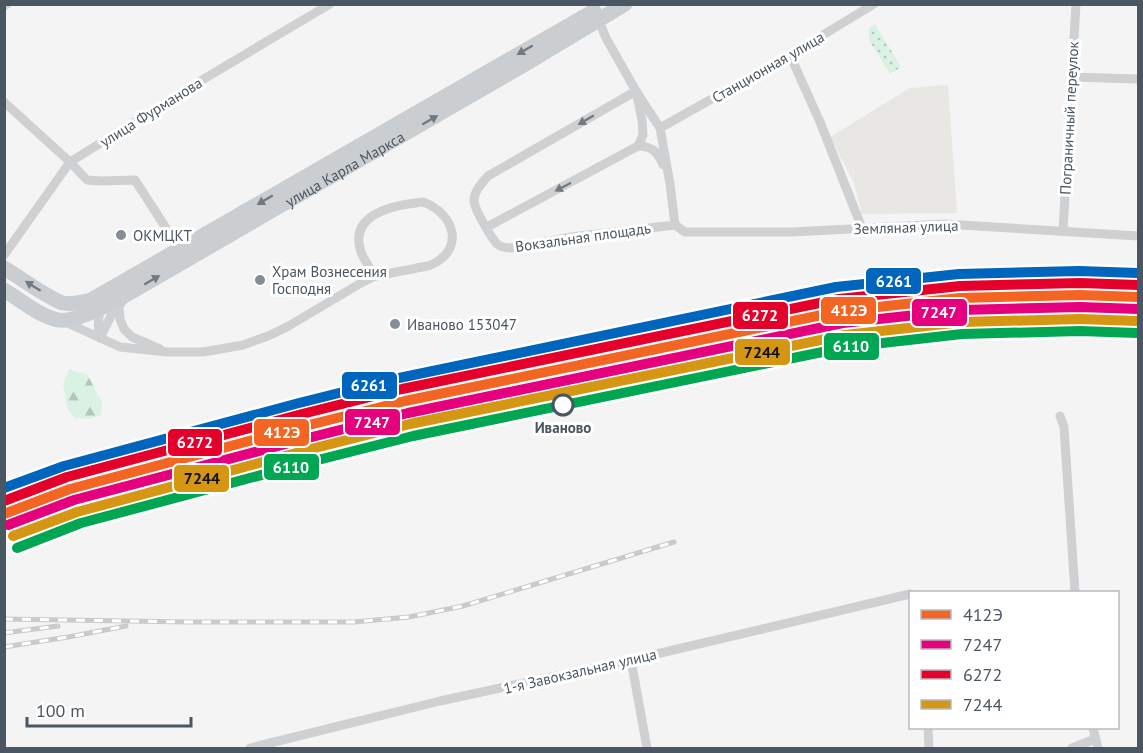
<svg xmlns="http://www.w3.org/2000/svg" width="1143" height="753" font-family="'PT Sans',sans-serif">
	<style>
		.commercial { fill: #e8e7e3 }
		.forest { fill: url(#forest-firs) }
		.park { fill: url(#park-dots) }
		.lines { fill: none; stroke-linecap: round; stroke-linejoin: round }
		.street { stroke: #ced0d2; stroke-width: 9 }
		.primary { stroke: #caced1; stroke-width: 15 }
		.rail-casing { stroke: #c9cacc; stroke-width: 5 }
		.rail { stroke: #fff; stroke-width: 3; stroke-dasharray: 9; stroke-linecap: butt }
		.rail-1-casing { stroke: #fff; stroke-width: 15 }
		.rail-2-casing { stroke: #fff; stroke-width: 15 }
		.rail-3-casing { stroke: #fff; stroke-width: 15 }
		.rail-4-casing { stroke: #fff; stroke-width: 15 }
		.rail-5-casing { stroke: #fff; stroke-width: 15 }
		.rail-6-casing { stroke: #fff; stroke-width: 15 }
		.rail-1 { stroke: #f26522; stroke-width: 10 }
		.rail-2 { stroke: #e5007d; stroke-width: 10 }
		.rail-3 { stroke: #e4002b; stroke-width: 10 }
		.rail-4 { stroke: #d49613; stroke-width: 10 }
		.rail-5 { stroke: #0065bd; stroke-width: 10 }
		.rail-6 { stroke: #00a651; stroke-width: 10 }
		.oneway { fill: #707a83 }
		.oneway2 { fill: #727b83 }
		.poi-dot { fill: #868d94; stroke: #fff; stroke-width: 2 }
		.stop-dot { fill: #fff; stroke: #4a5661; stroke-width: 3 }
		.labels { text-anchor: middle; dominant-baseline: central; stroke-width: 6; stroke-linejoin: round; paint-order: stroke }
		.street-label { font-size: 15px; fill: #4a5661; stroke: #fff }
		.poi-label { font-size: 15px; fill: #4a5661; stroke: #fff; text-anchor: start }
		.stop-label { font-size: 15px; font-weight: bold; fill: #4a5661; stroke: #fff }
		.line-badge { stroke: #fff; stroke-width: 2 }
		.badge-label { font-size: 16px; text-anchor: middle; font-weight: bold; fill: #fff }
		.pale-badge-label { font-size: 16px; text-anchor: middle; font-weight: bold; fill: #111 }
	</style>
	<defs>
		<pattern id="forest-firs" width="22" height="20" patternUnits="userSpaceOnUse" patternTransform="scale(1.5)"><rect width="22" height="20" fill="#d9f2e3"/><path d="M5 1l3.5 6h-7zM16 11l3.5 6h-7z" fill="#b2c7bb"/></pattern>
		<pattern id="park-dots" width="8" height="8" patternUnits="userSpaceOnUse" patternTransform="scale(1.5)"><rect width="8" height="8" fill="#d9f2e3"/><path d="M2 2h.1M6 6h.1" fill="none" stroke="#b2c7bb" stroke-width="1.8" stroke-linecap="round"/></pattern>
	</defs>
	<rect width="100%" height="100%" fill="#f4f4f4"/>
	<polygon class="commercial" points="948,85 957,213 862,214 854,183 830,137 910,88"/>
	<polygon class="forest" points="69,370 87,374 102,402 101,415 89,419 75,418 68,410 63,384"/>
	<polygon class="park" points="875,24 901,67 890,74 869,40 869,28"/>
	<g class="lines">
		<g class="street">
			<polyline points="4,6 7,4"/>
			<polyline points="599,21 606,38 636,91 660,128 670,184 675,225"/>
			<polyline points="790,55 820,122 862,228"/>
			<polyline points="1071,77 1138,79"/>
			<path d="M 636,91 L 488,176 C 482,183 474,191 474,201 C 475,211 491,237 497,244 C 501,247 506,248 511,248 L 571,237 L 675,225"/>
			<polyline points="4,102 70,162 87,180 101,181 135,180 166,228"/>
			<polyline points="660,128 790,55 874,4"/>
			<path d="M 638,146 C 652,146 658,152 663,165"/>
			<path d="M 423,202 C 454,213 466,249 431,265 C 426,267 419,267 413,269 C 400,271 388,274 375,276 C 370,268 364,260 361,252 C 348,213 395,205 423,202 Z"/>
			<polyline points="675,225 685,232 792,232 945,224 1138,236"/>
			<polyline points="487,227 638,146 643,135 642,120 636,91"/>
			<polyline points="1063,231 1076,4"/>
			<polyline points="4,255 70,162 207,77 330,4"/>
			<polyline points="125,297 119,307 120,319 124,329 132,337 160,349"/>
			<polyline points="63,321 120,347 167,352 203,352 243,345 268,336 287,327 361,283 375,276"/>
			<path d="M 100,338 C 97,327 98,318 101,308"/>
			<polyline points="100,338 118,302"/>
			<polyline points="1060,416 1064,427 1075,592"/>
			<polyline points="631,660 647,748"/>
			<polyline points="928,728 929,748"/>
			<polyline points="1093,728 1098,748"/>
			<polyline points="250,748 440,701 631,660 910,594"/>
			<polyline points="1072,748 1095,739"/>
		</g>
		<g class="primary">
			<path d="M 4,268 C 18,276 49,299 63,303 C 73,305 82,302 91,300 L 594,11"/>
			<path id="s1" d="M 4,290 C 21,300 39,316 58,320 C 74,323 105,306 119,299 L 522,66 L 625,4"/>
		</g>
		<g class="rail-casing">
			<g id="rail">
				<polyline points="4,619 189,622 354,622 409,617 463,606 674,542"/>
				<polyline points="4,633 58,626"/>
				<polyline points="4,647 68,637 126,626"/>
			</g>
		</g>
		<use href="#rail" class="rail"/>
		<g class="rail-1-casing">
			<polyline id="rail-1" points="4,514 70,489 305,426 405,401 841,311 960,298 1080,295 1138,297"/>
		</g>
		<g class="rail-2-casing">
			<polyline id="rail-2" points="8,525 74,500 308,438 408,413 843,323 961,310 1080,307 1138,309"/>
		</g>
		<g class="rail-3-casing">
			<polyline id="rail-3" points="4,501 67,477 302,414 402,389 839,299 960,286 1080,283 1138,285"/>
		</g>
		<g class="rail-4-casing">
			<polyline id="rail-4" points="13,536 77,512 311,449 410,424 845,335 962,322 1080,319 1137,321"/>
		</g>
		<g class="rail-5-casing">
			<polyline id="rail-5" points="4,488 64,466 299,403 399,378 836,287 959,274 1079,271 1138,273"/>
		</g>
		<g class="rail-6-casing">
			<polyline id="rail-6" points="17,548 81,523 314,461 413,436 847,347 962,334 1080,331 1137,333"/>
		</g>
		<use href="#rail-1" class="rail-1"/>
		<use href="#rail-2" class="rail-2"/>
		<use href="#rail-3" class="rail-3"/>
		<use href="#rail-4" class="rail-4"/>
		<use href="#rail-5" class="rail-5"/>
		<use href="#rail-6" class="rail-6"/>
	</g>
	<defs><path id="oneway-solid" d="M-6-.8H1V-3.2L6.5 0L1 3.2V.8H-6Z" transform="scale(1.5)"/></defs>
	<g class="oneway">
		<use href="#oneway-solid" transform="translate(525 50) rotate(150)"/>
		<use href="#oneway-solid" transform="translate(430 120) rotate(-30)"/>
		<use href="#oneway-solid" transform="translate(265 200) rotate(150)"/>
		<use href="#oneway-solid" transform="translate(152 280) rotate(-30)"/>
		<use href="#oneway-solid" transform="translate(33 286) rotate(-148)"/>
	</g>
	<g class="oneway2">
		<use href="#oneway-solid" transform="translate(586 120) rotate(150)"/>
		<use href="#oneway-solid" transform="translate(563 187) rotate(152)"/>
	</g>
	<g class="poi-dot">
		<circle cx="121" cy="235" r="6"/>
		<circle cx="260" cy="280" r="6"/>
		<circle cx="395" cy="324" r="6"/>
	</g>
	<circle class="stop-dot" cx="563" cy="405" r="10"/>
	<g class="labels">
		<g class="street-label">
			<text transform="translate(768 67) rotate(-30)">Станционная улица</text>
			<text transform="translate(151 112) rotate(-32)">улица Фурманова</text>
			<text transform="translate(1069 118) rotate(-87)">Пограничный переулок</text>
			<text stroke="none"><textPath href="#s1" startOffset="388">улица Карла Маркса</textPath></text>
			<text transform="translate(906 227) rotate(-2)">Земляная улица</text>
			<text transform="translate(583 237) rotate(-8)">Вокзальная площадь</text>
			<text transform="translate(580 671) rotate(-13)">1-я Завокзальная улица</text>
		</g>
		<g class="poi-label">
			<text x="133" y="235">ОКМЦКТ</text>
			<text x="272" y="271">Храм Вознесения<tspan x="272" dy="17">Господня</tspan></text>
			<text x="407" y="324">Иваново 153047</text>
		</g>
		<g class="stop-label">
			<text x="563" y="427">Иваново</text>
		</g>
	</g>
	<g class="line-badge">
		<rect x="865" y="267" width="57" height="28" rx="6" fill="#0065bd"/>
		<rect x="820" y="296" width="57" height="29" rx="6" fill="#f26522"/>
		<rect x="911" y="298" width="57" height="29" rx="6" fill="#e5007d"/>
		<rect x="732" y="301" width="57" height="29" rx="6" fill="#e4002b"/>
		<rect x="823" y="332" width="57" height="29" rx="6" fill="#00a651"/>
		<rect x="734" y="338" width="57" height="28" rx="6" fill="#d49613"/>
		<rect x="341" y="371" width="57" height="29" rx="6" fill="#0065bd"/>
		<rect x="344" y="408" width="57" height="28" rx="6" fill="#e5007d"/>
		<rect x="253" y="418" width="57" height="29" rx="6" fill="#f26522"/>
		<rect x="167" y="428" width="56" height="29" rx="6" fill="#e4002b"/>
		<rect x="263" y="453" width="57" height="28" rx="6" fill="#00a651"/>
		<rect x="173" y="464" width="57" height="29" rx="6" fill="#d49613"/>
	</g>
	<g class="badge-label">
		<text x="894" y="287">6261</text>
		<text x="849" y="316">412Э</text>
		<text x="939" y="318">7247</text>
		<text x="760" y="321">6272</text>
		<text x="851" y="352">6110</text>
		<text x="369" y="391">6261</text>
		<text x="372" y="428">7247</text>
		<text x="282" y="438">412Э</text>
		<text x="195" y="448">6272</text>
		<text x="291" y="473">6110</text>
	</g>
	<g class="pale-badge-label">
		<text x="762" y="358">7244</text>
		<text x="202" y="484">7244</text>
	</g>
	<rect width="1143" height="753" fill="none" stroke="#4a5661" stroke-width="12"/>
	<rect x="909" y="591" width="210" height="138" fill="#ffffff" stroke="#b7bbc0" stroke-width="1.5"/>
	<rect x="921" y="610" width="30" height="9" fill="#f26522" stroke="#b7bbc0" stroke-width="1.5"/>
	<text x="963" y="621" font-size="18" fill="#4a5661">412Э</text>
	<rect x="921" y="640" width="30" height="9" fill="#e5007d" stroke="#b7bbc0" stroke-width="1.5"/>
	<text x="963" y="651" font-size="18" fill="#4a5661">7247</text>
	<rect x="921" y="670" width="30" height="9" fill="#e4002b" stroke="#b7bbc0" stroke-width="1.5"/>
	<text x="963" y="681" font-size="18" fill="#4a5661">6272</text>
	<rect x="921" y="700" width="30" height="9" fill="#d49613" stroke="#b7bbc0" stroke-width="1.5"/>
	<text x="963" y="711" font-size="18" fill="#4a5661">7244</text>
	<path d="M27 717v9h164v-9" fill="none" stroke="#4a5661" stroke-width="3"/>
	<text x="36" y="717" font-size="18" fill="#4a5661" stroke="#ffffff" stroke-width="4.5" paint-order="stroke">100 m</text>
</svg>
